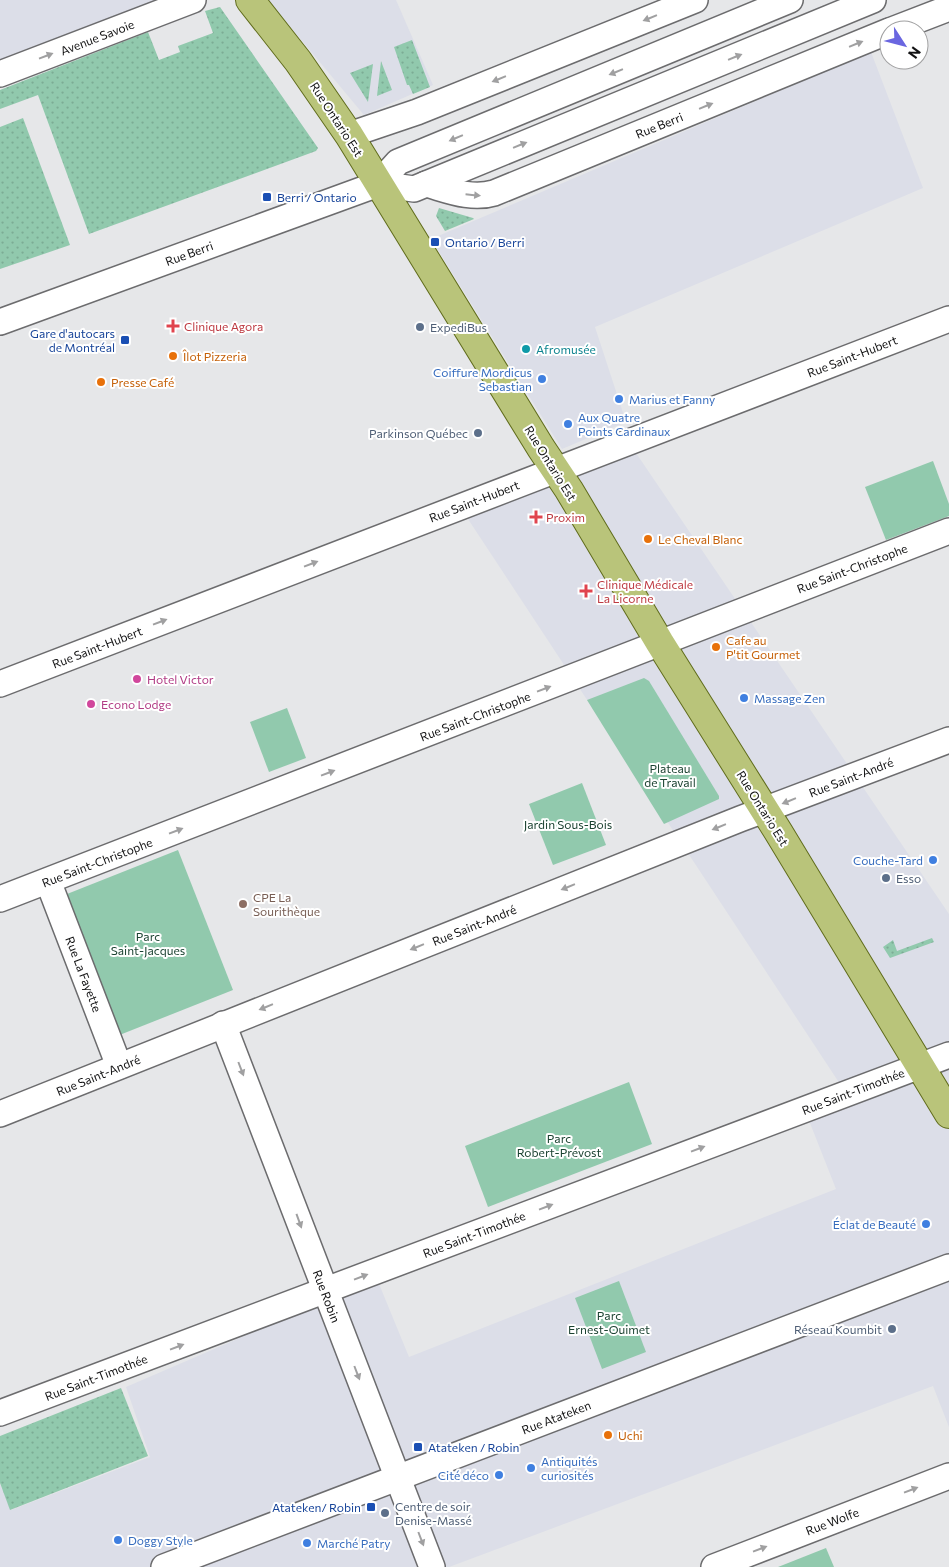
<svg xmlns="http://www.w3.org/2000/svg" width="949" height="1567" font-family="Commissioner,sans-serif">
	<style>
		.built { fill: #dcdee8 }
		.grass { fill: url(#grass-dots) }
		.park { fill: #91c9ad }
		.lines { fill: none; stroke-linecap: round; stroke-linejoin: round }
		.minor-casing { stroke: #6c6c6e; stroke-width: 28 }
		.major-casing { stroke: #606c1c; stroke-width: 30 }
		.minor { stroke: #fff; stroke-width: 25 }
		.major { stroke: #b9c47a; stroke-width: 28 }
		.oneway { fill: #a0a0a1 }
		.transit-dot { fill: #1a4fb4; stroke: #fff; stroke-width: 2 }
		.health-dot { fill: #e0444e; stroke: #fff; stroke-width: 2 }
		.service-dot { fill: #5c6f8a; stroke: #fff; stroke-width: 2 }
		.culture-dot { fill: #0f9aa8; stroke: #fff; stroke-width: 2 }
		.food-dot { fill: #e8710a; stroke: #fff; stroke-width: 2 }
		.shop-dot { fill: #3f7fe0; stroke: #fff; stroke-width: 2 }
		.hotel-dot { fill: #d1479c; stroke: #fff; stroke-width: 2 }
		.education-dot { fill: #8d6e63; stroke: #fff; stroke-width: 2 }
		.labels { text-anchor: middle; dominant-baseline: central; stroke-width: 4; stroke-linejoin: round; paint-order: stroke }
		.street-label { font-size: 12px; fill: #121213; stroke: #fff }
		.transit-label { font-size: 12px; fill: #164399; stroke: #fff; text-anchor: start }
		.health-label { font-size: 12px; fill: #be3a42; stroke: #fff; text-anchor: start }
		.service-label { font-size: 12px; fill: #4e5e75; stroke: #fff; text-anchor: start }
		.culture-label { font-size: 12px; fill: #0d838f; stroke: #fff; text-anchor: start }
		.food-label { font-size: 12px; fill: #c56008; stroke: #fff; text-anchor: start }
		.shop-label { font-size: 12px; fill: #366cbe; stroke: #fff; text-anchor: start }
		.hotel-label { font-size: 12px; fill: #b23c85; stroke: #fff; text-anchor: start }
		.park-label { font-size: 12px; fill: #1b4231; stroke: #fff }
		.education-label { font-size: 12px; fill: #785e54; stroke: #fff; text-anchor: start }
	</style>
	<defs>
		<pattern id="grass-dots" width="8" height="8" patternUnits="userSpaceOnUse" patternTransform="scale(1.25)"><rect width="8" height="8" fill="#91c9ad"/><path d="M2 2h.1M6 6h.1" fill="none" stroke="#7cac94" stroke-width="1.8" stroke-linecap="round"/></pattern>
	</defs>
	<rect width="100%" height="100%" fill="#e6e7e9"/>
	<g class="built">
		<polygon points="0,0 166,0 0,61"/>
		<polygon points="268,0 396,0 433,85 364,115"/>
		<polygon points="871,52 923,188 595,327 626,422 562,449 431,239"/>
		<polygon points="636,453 949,914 949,1041 840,1084 466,516"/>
		<polygon points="949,1064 949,1427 933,1386 449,1567 0,1567 0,1484 11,1510 150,1457 126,1387 377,1279 409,1357 836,1189 808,1118"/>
	</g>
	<g class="grass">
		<polygon points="220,7 318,148 316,151 89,234 38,95 0,109 0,90 148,32 159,60 180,52 178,46 213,33 205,11"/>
		<polygon points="412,40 430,87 413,94 409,85 407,85 394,47"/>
		<polygon points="381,61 392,90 377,96"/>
		<polygon points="373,64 368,102 350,73"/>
		<polygon points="23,118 70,245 0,269 0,127"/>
		<polygon points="439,208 473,218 474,219 445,231 436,216"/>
		<polygon points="932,938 934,942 890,958 883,947 893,940 897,951"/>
		<polygon points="121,1388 148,1456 10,1510 0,1483 0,1436"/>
	</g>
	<g class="park">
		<polygon points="933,461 949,504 949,516 886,540 865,487"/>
		<polygon points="644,678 649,681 719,796 719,799 664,824 587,700"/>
		<polygon points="287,708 306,758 269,772 250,722"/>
		<polygon points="582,783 606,845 553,865 529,804"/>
		<polygon points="178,850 233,990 117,1036 62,896"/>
		<polygon points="629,1082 652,1144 488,1207 465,1146"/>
		<polygon points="619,1281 646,1352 602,1369 575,1298"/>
		<polygon points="826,1548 834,1567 778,1567"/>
	</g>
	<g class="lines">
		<g class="minor-casing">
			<g id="minor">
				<polyline points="892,30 949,8"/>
				<polyline points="0,74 193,0"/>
				<polyline points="349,135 417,112 695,0"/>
				<polyline points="378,184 414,189 873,0"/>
				<path d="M 426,184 C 448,190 471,200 494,193 L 889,31"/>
				<polyline points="0,322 378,184 398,162 790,0"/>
				<polyline points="0,684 949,319"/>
				<polyline points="48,881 119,1066"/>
				<polyline points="0,899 949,531"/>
				<polyline points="223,1024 432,1567"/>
				<polyline points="0,1114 740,819 949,740"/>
				<polyline points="0,1413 949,1055"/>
				<polyline points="164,1567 949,1267"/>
				<polyline points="714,1567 949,1476"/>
			</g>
		</g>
		<g class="major-casing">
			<polyline id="major" points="250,0 298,61 349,135 541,448 569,490 660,643 779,833 949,1114"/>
		</g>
		<use href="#minor" class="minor"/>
		<use href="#major" class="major"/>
	</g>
	<defs><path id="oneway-solid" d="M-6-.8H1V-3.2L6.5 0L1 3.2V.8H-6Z" transform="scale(1.25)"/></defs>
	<g class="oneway">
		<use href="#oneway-solid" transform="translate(650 18) rotate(158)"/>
		<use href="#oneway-solid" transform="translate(856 44) rotate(-22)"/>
		<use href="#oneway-solid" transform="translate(46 56) rotate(-21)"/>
		<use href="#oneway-solid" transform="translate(735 57) rotate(-22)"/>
		<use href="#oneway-solid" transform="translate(616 72) rotate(158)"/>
		<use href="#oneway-solid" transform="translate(499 79) rotate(158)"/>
		<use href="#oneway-solid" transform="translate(706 106) rotate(-22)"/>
		<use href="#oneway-solid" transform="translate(456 138) rotate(157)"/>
		<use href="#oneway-solid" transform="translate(520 145) rotate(-22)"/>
		<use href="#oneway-solid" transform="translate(473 195) rotate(6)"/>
		<use href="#oneway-solid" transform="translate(311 564) rotate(-21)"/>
		<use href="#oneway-solid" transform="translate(160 622) rotate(-21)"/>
		<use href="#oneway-solid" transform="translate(544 689) rotate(-21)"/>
		<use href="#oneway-solid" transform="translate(328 773) rotate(-21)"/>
		<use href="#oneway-solid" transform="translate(789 801) rotate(158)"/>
		<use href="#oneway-solid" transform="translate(719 827) rotate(158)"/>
		<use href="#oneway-solid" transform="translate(176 831) rotate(-21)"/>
		<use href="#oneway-solid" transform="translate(568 887) rotate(158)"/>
		<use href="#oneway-solid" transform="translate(417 947) rotate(158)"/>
		<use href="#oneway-solid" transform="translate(266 1007) rotate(158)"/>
		<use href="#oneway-solid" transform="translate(241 1069) rotate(69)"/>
		<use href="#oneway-solid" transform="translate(698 1149) rotate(-21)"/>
		<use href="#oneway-solid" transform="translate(546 1207) rotate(-21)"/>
		<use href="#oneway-solid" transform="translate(299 1221) rotate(70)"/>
		<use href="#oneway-solid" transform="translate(361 1277) rotate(-21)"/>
		<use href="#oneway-solid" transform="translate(177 1347) rotate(-21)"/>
		<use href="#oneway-solid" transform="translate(357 1373) rotate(69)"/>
		<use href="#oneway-solid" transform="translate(911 1490) rotate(-21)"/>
		<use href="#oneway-solid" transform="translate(421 1539) rotate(69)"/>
		<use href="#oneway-solid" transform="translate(760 1549) rotate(-21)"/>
	</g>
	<g class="transit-dot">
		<rect x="262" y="192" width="10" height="10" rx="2.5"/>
		<rect x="430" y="237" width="10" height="10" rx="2.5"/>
		<rect x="120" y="335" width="10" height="10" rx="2.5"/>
		<rect x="413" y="1442" width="10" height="10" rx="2.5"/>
		<rect x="366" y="1502" width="10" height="10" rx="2.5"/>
	</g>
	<g class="health-dot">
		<path d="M170.5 318.5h5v5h5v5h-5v5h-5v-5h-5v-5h5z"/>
		<path d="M533.5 509.5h5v5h5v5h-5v5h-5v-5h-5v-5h5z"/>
		<path d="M583.5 583.5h5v5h5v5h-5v5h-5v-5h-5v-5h5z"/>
	</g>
	<g class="service-dot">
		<circle cx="420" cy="327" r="5"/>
		<circle cx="478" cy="433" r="5"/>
		<circle cx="886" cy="878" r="5"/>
		<circle cx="892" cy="1329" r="5"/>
		<circle cx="385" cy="1513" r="5"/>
	</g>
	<circle class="culture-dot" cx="526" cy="349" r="5"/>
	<g class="food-dot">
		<circle cx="173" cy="356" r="5"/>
		<circle cx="101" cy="382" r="5"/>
		<circle cx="648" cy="539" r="5"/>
		<circle cx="716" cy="647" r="5"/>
		<circle cx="608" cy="1435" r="5"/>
	</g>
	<g class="shop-dot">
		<circle cx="542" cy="379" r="5"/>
		<circle cx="619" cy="399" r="5"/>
		<circle cx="568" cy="424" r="5"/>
		<circle cx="744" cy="698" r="5"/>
		<circle cx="933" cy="860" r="5"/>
		<circle cx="926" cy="1224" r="5"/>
		<circle cx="531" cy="1468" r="5"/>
		<circle cx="499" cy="1475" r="5"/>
		<circle cx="118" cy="1540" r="5"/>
		<circle cx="307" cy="1543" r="5"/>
	</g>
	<g class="hotel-dot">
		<circle cx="137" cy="679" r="5"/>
		<circle cx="91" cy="704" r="5"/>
	</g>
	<circle class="education-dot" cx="243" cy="904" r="5"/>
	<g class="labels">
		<g class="street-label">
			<text transform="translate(97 37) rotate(-21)">Avenue Savoie</text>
			<text transform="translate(337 119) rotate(57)">Rue Ontario Est</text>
			<text transform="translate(659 125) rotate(-22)">Rue Berri</text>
			<text transform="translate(189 253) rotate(-20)">Rue Berri</text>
			<text transform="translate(852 356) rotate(-21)">Rue Saint-Hubert</text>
			<text transform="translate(551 463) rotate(58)">Rue Ontario Est</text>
			<text transform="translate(474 501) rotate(-21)">Rue Saint-Hubert</text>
			<text transform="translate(852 568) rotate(-21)">Rue Saint-Christophe</text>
			<text transform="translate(97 647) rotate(-21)">Rue Saint-Hubert</text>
			<text transform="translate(475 716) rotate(-21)">Rue Saint-Christophe</text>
			<text transform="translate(851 777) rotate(-21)">Rue Saint-André</text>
			<text transform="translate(763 808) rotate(58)">Rue Ontario Est</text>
			<text transform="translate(97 862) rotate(-21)">Rue Saint-Christophe</text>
			<text transform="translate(474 925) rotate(-22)">Rue Saint-André</text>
			<text transform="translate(84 974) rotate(69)">Rue La Fayette</text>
			<text transform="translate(98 1075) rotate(-22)">Rue Saint-André</text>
			<text transform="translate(853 1091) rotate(-21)">Rue Saint-Timothée</text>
			<text transform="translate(474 1234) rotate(-21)">Rue Saint-Timothée</text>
			<text transform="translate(327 1296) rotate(69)">Rue Robin</text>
			<text transform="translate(96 1377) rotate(-21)">Rue Saint-Timothée</text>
			<text transform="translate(556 1417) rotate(-21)">Rue Atateken</text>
			<text transform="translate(832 1521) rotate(-21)">Rue Wolfe</text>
		</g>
		<g class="transit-label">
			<text x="277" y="197">Berri / Ontario</text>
			<text x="445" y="242">Ontario / Berri</text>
			<text x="115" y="333" text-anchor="end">Gare d'autocars<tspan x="115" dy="14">de Montréal</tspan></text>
			<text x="428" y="1447">Atateken / Robin</text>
			<text x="361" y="1507" text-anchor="end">Atateken/ Robin</text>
		</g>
		<g class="health-label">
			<text x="184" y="326">Clinique Agora</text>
			<text x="546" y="517">Proxim</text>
			<text x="597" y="584">Clinique Médicale<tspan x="597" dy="14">La Licorne</tspan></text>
		</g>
		<g class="service-label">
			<text x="430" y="327">ExpediBus</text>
			<text x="468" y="433" text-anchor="end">Parkinson Québec</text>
			<text x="896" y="878">Esso</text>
			<text x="882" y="1329" text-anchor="end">Réseau Koumbit</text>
			<text x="395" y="1506">Centre de soir<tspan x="395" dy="14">Denise-Massé</tspan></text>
		</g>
		<g class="culture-label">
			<text x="536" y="349">Afromusée</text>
		</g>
		<g class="food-label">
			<text x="183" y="356">Îlot Pizzeria</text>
			<text x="111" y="382">Presse Café</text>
			<text x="658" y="539">Le Cheval Blanc</text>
			<text x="726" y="640">Cafe au<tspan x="726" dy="14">P'tit Gourmet</tspan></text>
			<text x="618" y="1435">Uchi</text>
		</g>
		<g class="shop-label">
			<text x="532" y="372" text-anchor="end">Coiffure Mordicus<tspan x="532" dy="14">Sebastian</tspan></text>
			<text x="629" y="399">Marius et Fanny</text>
			<text x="578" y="417">Aux Quatre<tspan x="578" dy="14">Points Cardinaux</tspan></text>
			<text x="754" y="698">Massage Zen</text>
			<text x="923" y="860" text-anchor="end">Couche-Tard</text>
			<text x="916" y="1224" text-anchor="end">Éclat de Beauté</text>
			<text x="541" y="1461">Antiquités<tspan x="541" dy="14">curiosités</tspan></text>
			<text x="489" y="1475" text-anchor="end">Cité déco</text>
			<text x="128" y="1540">Doggy Style</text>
			<text x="317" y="1543">Marché Patry</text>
		</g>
		<g class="hotel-label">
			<text x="147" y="679">Hotel Victor</text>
			<text x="101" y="704">Econo Lodge</text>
		</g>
		<g class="park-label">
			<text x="670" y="768">Plateau<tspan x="670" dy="14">de Travail</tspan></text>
			<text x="568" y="824">Jardin Sous-Bois</text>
			<text x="148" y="936">Parc<tspan x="148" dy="14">Saint-Jacques</tspan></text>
			<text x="559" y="1138">Parc<tspan x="559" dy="14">Robert-Prévost</tspan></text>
			<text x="609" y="1315">Parc<tspan x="609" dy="14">Ernest-Ouimet</tspan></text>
		</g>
		<g class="education-label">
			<text x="253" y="897">CPE La<tspan x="253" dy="14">Sourithèque</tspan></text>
		</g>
	</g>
	<g transform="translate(904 45) rotate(126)"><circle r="24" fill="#ffffff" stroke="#a0a0a1"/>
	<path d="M0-4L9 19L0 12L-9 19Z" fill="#6a66e0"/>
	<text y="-8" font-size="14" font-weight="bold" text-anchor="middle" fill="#121213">N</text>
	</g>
</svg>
